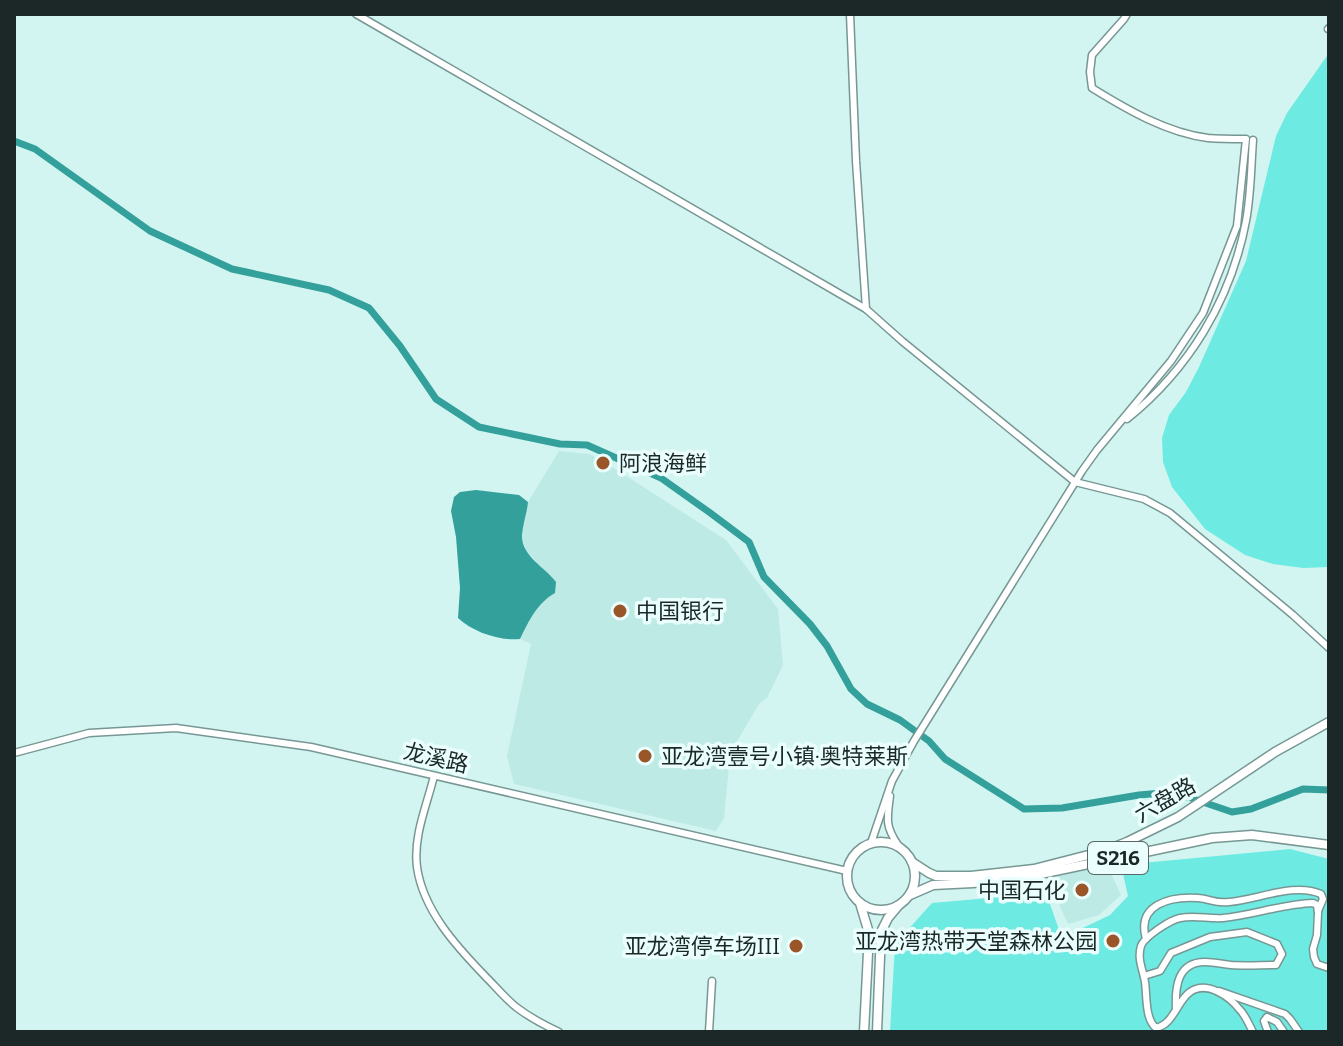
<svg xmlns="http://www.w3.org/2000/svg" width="1343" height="1046" font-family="Bitter,'Noto Sans SC',serif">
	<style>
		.built { fill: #beeae6 }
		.green { fill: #6deae2 }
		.water { fill: #33a09b }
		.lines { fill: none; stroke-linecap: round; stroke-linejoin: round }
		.canal { stroke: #33a09b; stroke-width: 7 }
		.minor-casing { stroke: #779794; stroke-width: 9 }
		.major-casing { stroke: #779794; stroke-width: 11 }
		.minor { stroke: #fff; stroke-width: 6 }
		.major { stroke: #fff; stroke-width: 8 }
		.poi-dot { fill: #9a5628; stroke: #eafffd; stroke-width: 3 }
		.labels { text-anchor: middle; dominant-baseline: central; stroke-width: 7; stroke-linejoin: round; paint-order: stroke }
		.shield { fill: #eafffd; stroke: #596867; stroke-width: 2 }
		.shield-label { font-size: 20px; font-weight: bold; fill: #1b2827 }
		.poi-label { font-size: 22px; fill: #1b2827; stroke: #eafffd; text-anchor: start }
		.street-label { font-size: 22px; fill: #1b2827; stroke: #eafffd }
	</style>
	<rect width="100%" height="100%" fill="#d2f5f1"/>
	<g class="built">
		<polygon points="559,451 589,454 603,461 726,540 778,609 783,665 767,698 759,704 736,743 729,767 724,818 716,831 514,784 507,756 531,644 520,639 535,611 545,599 535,560 526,552 522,540 523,522 528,502"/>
		<polygon points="1107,865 1121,895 1099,915 1068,924 1047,878"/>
	</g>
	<g class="green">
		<polygon points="1329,53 1329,567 1303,568 1273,564 1245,555 1205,529 1172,487 1163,462 1162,438 1169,415 1186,392 1199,367 1246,261 1276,136 1287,113"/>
		<polygon points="1290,849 1329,859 1329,1032 890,1032 895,944 932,903 1046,893 1062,938 1110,915 1128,896 1121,865"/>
	</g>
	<path class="water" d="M 476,490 L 519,495 L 528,502 C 527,513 523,523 522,535 C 521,556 545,567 556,582 L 555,593 C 537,603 529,621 520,639 C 499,641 473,632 458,618 L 460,588 L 456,537 L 451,511 L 454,497 L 460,492 Z"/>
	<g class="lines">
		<polyline class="canal" points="14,141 35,149 150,231 232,269 329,290 369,308 400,346 436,399 479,427 560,444 587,445 661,478 709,512 749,542 764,577 810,624 827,646 851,689 867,704 900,720 929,741 945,759 1024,809 1062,808 1139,795 1162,793 1188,797 1232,812 1251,809 1303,789 1329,790"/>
		<g class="minor-casing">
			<g id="minor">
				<polyline points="356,14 866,309"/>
				<polyline points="850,14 856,161 866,309 902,341 1075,482 1144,499 1170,513 1293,615 1329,648"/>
				<polyline points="1328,29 1329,28"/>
				<path d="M 1127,419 C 1189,369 1231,300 1246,221 C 1251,195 1251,167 1253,140"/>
				<polyline points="14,753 89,733 176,728 311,747 847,871"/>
				<path d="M 434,776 C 427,805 413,836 417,867 C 423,910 456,946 485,976 C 495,986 505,998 516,1007 C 529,1017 544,1025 559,1032"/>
				<path d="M 890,796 C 887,819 885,826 898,845"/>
				<path d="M 871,843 L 892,781 L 914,741 L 1082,471 L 1097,450 L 1171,361 L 1203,313 L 1237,226 L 1246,139 C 1233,139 1220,139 1208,138 C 1167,133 1126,109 1092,88 L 1090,72 L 1092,55 L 1124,19 L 1127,14"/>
				<path d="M 1146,939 C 1136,904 1171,896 1198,898 C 1211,899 1215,904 1229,902 C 1257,900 1294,882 1321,894 L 1323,899 L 1318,911"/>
				<path d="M 1144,976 L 1160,971 L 1171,953 L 1210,937 L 1247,932 L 1277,944 L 1282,954 L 1276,965 C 1261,965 1246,966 1231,965 C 1222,964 1214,962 1205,962 C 1177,962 1175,988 1176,1009"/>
				<polyline points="1219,991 1285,1014 1290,1019 1299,1032"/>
				<polyline points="709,1032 712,981"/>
				<path d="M 1253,1032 C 1249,1025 1246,1016 1240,1010 C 1230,997 1207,980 1190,992 C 1177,1001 1174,1024 1156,1028 C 1145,1019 1147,997 1145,982 C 1143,970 1137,959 1141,946 C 1144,937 1170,920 1180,918 C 1195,915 1208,919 1223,918 C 1253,915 1283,904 1313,903 L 1317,905 L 1318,913 L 1317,935 L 1313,949 L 1314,957 L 1317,964 L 1329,968"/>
				<polyline points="1268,1032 1264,1021 1267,1017 1277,1022 1284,1032"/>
			</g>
		</g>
		<g class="major-casing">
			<g id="major">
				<circle cx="881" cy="876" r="34"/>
				<polyline points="912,862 929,873 936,876 971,876 1034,869 1104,851 1127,842 1178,817 1275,752 1329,722"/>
				<polyline points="910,895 933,885 973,883 1031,876 1212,838 1252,835 1329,845"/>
				<polyline points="860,903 869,933 864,1032"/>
				<polyline points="877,1032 881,932 888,918 898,906"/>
			</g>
		</g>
		<use href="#minor" class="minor"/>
		<use href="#major" class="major"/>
	</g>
	<g class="poi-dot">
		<circle cx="603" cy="463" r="8"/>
		<circle cx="620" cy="611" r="8"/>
		<circle cx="645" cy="756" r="8"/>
		<circle cx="1082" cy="890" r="8"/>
		<circle cx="1113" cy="941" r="8"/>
		<circle cx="796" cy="946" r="8"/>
	</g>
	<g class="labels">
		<rect class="shield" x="1088" y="842" width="60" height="32" rx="6"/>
		<g class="shield-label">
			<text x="1118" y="858">S216</text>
		</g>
		<g class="poi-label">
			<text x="619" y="463">阿浪海鲜</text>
			<text x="636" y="611">中国银行</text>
			<text x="661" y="756">亚龙湾壹号小镇·奥特莱斯</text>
			<text x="1066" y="890" text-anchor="end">中国石化</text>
			<text x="1097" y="941" text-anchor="end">亚龙湾热带天堂森林公园</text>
			<text x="780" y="946" text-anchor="end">亚龙湾停车场III</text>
		</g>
		<g class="street-label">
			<text transform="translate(436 758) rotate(13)">龙溪路</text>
			<text transform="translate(1165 800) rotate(-30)">六盘路</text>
		</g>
	</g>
	<rect width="1343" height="1046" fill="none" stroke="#1b2827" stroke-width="32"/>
</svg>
